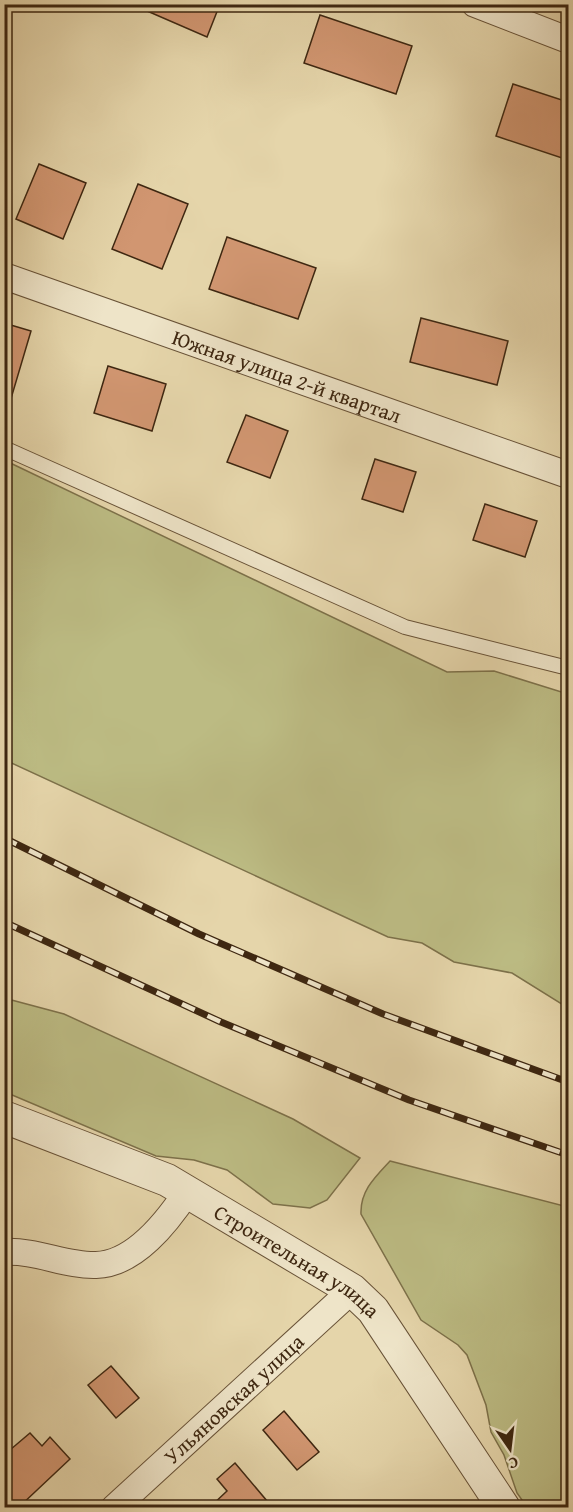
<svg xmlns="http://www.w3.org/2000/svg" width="573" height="1512" font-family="'Gentium Book Plus',serif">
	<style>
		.green { fill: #bcbb83; stroke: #7d714a; stroke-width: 1.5 }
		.building { fill: #d19671; stroke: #3e2711; stroke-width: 1.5 }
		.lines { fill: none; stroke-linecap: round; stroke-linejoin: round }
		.service-casing { stroke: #685237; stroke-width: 16 }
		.minor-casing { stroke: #685237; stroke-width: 28 }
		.tertiary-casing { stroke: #685237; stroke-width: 34 }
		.service { stroke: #eee4c8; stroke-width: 14 }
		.minor { stroke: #eee4c8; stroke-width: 26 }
		.tertiary { stroke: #eee4c8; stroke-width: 32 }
		.rail-casing { stroke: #3e2711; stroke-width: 7 }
		.rail { stroke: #eee4c8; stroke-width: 4.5; stroke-dasharray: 14; stroke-linecap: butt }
		.labels { text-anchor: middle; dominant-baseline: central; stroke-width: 6; stroke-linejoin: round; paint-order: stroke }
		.street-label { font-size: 21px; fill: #3e2711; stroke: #eee4c8 }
	</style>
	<rect width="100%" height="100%" fill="#e5d5aa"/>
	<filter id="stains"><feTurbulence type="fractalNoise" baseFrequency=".00333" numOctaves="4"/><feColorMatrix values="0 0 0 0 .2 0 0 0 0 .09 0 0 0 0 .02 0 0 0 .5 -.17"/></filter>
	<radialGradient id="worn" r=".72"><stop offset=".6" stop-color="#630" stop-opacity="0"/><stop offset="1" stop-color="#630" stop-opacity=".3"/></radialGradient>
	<g class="green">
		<polygon points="4,460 447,672 494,671 568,694 568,1008 512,973 454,962 422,943 388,937 5,760"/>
		<polygon points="4,998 64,1014 293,1119 360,1158 327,1200 310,1208 273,1204 227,1170 194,1160 156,1156 5,1092"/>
		<path d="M 390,1161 L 568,1207 L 568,1507 L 527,1507 L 517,1493 L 504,1455 L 491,1432 L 486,1405 L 467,1355 L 458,1345 L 421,1320 L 361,1214 C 360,1191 375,1177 390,1161 Z"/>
	</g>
	<g class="building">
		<polygon points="131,4 220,4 207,37"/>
		<polygon points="320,15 412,46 396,94 304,63"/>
		<polygon points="513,84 568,102 568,160 496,136"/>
		<polygon points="39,164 86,183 63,239 16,219"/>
		<polygon points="138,184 188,204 162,269 112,249"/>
		<polygon points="227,237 316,268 298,319 209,289"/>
		<polygon points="421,318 508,341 497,385 410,362"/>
		<polygon points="4,323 31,331 10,402 4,401"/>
		<polygon points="108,366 166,384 152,431 94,413"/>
		<polygon points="246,415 288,431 270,478 227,462"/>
		<polygon points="375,459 416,472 403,512 362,499"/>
		<polygon points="485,504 537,521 525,557 473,540"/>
		<polygon points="111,1366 139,1398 116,1418 88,1385"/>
		<polygon points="284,1411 319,1452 297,1470 263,1430"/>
		<polygon points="30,1433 42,1446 50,1437 70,1459 19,1507 4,1493 4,1455"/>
		<polygon points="235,1463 273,1508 209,1508 227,1491 217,1479"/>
	</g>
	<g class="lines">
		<g class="service-casing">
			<polyline id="service" points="4,448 405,627 568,668"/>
		</g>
		<g class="minor-casing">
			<g id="minor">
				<polyline points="475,4 568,40"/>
				<path id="s1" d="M 4,276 L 568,475"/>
				<path d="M 4,1252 C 36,1250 66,1266 96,1265 C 135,1264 167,1222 187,1192"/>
				<path id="s2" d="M 114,1508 L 352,1290"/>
			</g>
		</g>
		<g class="tertiary-casing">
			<g id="tertiary">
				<path id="s3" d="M 4,1117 L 167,1180 L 352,1290 L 373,1310 L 504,1508"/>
			</g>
		</g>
		<use href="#service" class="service"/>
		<use href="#minor" class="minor"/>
		<use href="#tertiary" class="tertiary"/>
		<g class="rail-casing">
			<g id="rail">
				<polyline points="4,838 199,934 383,1014 568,1082"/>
				<polyline points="4,922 221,1022 409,1100 568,1155"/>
			</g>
		</g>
		<use href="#rail" class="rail"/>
	</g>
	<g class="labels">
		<g class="street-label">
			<text stroke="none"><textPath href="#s1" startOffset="300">Южная улица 2-й квартал</textPath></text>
			<text stroke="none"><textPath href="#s3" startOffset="328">Строительная улица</textPath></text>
			<text stroke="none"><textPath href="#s2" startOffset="162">Ульяновская улица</textPath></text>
		</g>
	</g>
	<rect width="573" height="1512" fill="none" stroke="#e5d5aa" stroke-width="24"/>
	<rect x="6" y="6" width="561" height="1500" fill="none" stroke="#3e2711" stroke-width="3"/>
	<rect x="12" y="12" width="549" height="1488" fill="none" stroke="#3e2711" stroke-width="1.5"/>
	<g transform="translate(510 1449) rotate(166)" stroke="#eee4c8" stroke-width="4.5" paint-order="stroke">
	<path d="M0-4.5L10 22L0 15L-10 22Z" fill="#3e2711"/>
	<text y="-9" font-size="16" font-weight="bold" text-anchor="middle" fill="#3e2711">С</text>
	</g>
	<rect width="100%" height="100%" filter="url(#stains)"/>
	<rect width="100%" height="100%" fill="url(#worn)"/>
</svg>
